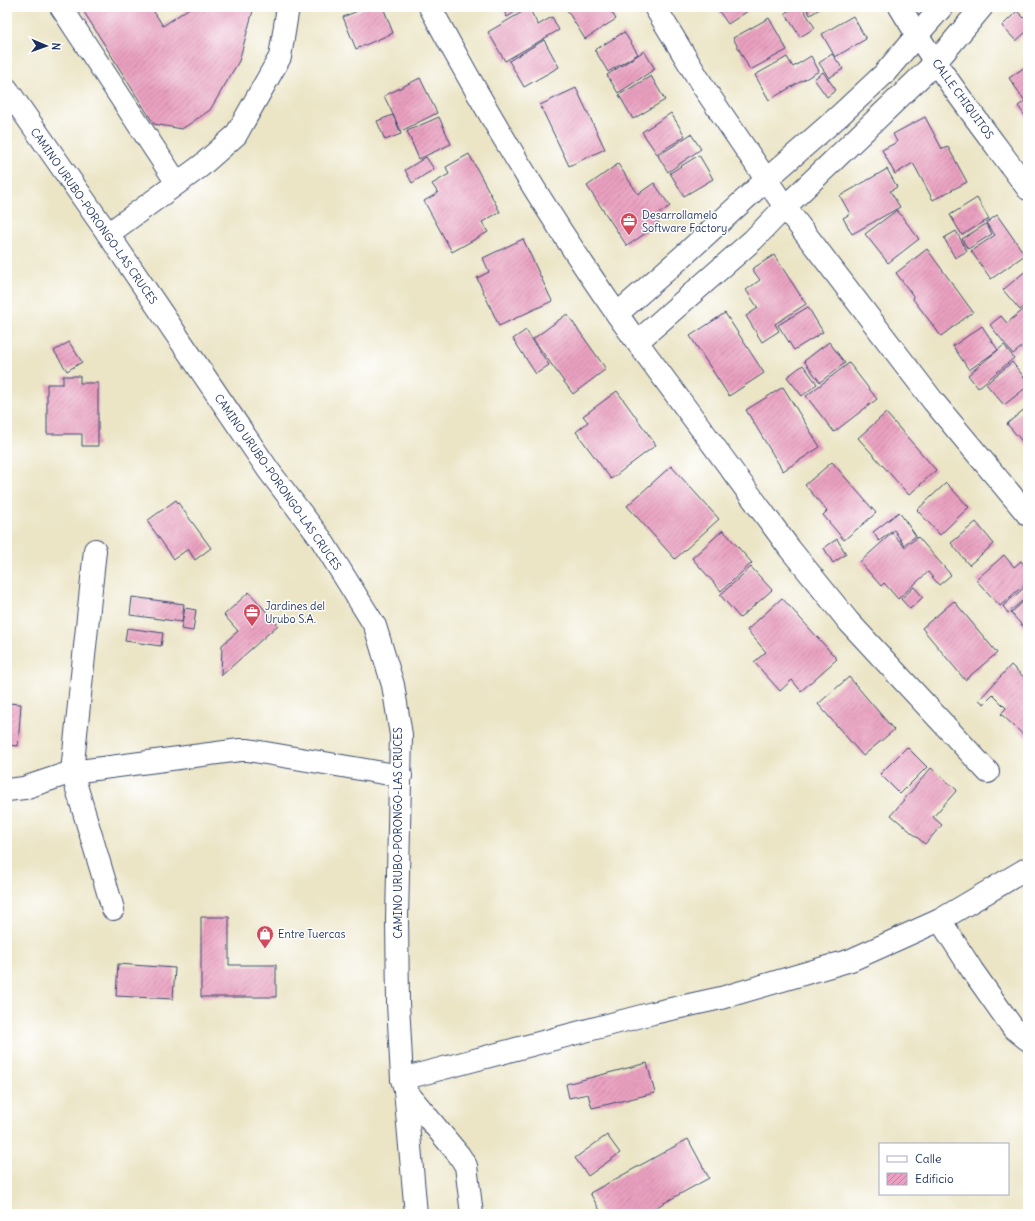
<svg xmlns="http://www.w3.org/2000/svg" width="1035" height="1221" font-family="Delius,sans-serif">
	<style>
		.building { fill: url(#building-hatch) }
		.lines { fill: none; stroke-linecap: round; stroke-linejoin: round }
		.minor-casing { stroke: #3a4a6e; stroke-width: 24 }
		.major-casing { stroke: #3a4a6e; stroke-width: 24 }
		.minor { stroke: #fff; stroke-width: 22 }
		.major { stroke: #fff; stroke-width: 22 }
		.labels { text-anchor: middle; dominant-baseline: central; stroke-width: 3; stroke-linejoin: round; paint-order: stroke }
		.street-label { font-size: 11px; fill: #1b2f5e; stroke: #fff }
		.poi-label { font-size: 11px; fill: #1b2f5e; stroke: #fff; text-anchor: start }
	</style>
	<defs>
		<pattern id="building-hatch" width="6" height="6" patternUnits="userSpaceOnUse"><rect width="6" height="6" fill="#eaa0c0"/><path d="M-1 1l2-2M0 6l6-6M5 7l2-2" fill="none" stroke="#bd839f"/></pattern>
	</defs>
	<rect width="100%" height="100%" fill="#fff"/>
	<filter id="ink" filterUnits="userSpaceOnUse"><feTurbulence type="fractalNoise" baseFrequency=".025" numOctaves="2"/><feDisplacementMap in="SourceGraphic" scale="8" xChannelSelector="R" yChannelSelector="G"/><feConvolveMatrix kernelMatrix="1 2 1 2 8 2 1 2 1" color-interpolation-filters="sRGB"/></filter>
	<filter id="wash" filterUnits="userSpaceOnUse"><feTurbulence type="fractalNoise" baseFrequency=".012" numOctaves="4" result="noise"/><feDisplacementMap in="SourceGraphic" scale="16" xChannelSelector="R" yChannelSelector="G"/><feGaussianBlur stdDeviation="0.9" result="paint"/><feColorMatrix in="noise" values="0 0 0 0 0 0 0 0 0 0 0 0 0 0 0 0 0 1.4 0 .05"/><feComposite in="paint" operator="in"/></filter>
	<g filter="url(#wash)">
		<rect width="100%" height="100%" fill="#ebe5c6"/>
		<g id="blocks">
			<g class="building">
				<polygon points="81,7 151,7 163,26 191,7 254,7 239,61 210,110 182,129 154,124"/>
				<polygon points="367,7 383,7 393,33 356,49 343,17"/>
				<polygon points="506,7 524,7 507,17 503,9"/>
				<polygon points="565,7 608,7 616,19 585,39"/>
				<polygon points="716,7 754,7 728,24"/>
				<polygon points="795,7 802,7 815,28 800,37 785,13"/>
				<polygon points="806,7 823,7 810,15"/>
				<polygon points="529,8 538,25 552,17 559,30 505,61 488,32"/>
				<polygon points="1017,11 1028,22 1028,30 1016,41 1002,26"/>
				<polygon points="853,16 866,39 835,57 822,34"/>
				<polygon points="769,18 787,50 750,70 733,38"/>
				<polygon points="624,32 638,54 608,72 595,50"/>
				<polygon points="544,40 559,67 524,87 509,61"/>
				<polygon points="644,51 655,69 618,93 607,75"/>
				<polygon points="832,54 843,69 829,78 819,63"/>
				<polygon points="811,56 819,71 769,100 755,75 787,57 793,67"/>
				<polygon points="1028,65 1028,120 1018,106 1025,101 1009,78"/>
				<polygon points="823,72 836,90 827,97 814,79"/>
				<polygon points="651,76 665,100 633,119 619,95"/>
				<polygon points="420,78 437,113 401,131 384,96"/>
				<polygon points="576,88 605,149 569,166 540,105"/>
				<polygon points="671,113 685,136 657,154 642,132"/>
				<polygon points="393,115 401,134 385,140 377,121"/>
				<polygon points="439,117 451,144 419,159 407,131"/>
				<polygon points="925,117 942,149 948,147 967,182 933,200 913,163 895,174 882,150 897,142 893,134"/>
				<polygon points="691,134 701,149 668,172 658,156"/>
				<polygon points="469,154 500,212 482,222 488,232 452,252 424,201 438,193 432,184 449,174 446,167"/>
				<polygon points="699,155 713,179 684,196 670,173"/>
				<polygon points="426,157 434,169 412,183 405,170"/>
				<polygon points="618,164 638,194 654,183 670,206 654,217 659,224 627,246 587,186"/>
				<polygon points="887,169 897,187 890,191 900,207 852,234 843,218 850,214 840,196"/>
				<polygon points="977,198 989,219 962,235 950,215"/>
				<polygon points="897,210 919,239 888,263 865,234"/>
				<polygon points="997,215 1025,255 991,279 971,251 995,235 986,223"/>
				<polygon points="986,224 992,234 968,249 962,239"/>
				<polygon points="956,231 967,251 955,258 944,238"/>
				<polygon points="523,239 552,301 499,326 477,278 489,272 483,258"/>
				<polygon points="927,249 973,312 941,336 913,299 914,297 896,273"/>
				<polygon points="774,255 806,304 775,324 779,331 762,342 746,316 758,308 746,290 760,280 752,269"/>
				<polygon points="1028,269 1028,303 1020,310 1003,290"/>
				<polygon points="1028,306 1028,342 1013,354 990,325 1001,316 1007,323"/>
				<polygon points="808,307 823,332 794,350 778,325"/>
				<polygon points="725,313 764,373 729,396 690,336"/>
				<polygon points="567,314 606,369 573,394 533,339"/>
				<polygon points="982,326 998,350 969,370 953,346"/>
				<polygon points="526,330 549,365 536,374 513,339"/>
				<polygon points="69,342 82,362 67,371 54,351"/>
				<polygon points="829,342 845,363 820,382 804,361"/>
				<polygon points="1004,345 1014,358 978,388 968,375"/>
				<polygon points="1012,362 1028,382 1028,386 1004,405 986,384"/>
				<polygon points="849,363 877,399 834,432 806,396"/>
				<polygon points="803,365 817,384 802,396 787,377"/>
				<polygon points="63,376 80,376 80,383 98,383 98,446 82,446 82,434 47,434 47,384 63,384"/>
				<polygon points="783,387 820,447 783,471 746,410"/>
				<polygon points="617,391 656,445 611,479 576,432 588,422 583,416"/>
				<polygon points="1028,406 1028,448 1007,424"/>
				<polygon points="886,413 936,470 909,495 858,438"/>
				<polygon points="832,462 876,513 844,540 823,515 827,511 805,485"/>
				<polygon points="671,466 719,519 675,559 627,506"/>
				<polygon points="946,483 969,507 940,535 917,510"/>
				<polygon points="176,500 211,548 195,560 188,549 174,559 147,521"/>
				<polygon points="899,512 916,536 904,545 894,530 879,541 873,532"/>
				<polygon points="976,522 994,544 969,565 951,543"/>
				<polygon points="723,530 752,563 721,591 692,558"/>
				<polygon points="892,533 905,547 918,537 951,575 939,585 928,572 898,599 884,583 881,586 860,562"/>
				<polygon points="837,539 846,554 833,563 824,548"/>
				<polygon points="1004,555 1014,567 1021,561 1028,569 1028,581 1000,606 976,580"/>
				<polygon points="751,567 772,590 740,618 720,595"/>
				<polygon points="1028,584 1028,596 1008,613 1003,606"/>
				<polygon points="914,587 923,597 910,609 901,599"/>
				<polygon points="249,592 278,625 221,676 222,645 238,631 224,615"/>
				<polygon points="132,597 184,604 182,622 130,615"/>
				<polygon points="1028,597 1028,632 1011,613"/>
				<polygon points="782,598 837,659 801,691 792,680 780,691 754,662 766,652 747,630"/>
				<polygon points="954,601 997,653 965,680 922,628"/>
				<polygon points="185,608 196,610 193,631 181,629"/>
				<polygon points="127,628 163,633 161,646 125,641"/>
				<polygon points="1011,665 1028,681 1028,739 1001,714 1006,708 993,695 984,704 979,700"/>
				<polygon points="849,677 894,730 863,756 818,704"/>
				<polygon points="7,703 21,704 18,746 7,745"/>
				<polygon points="907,747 927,767 900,794 880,774"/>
				<polygon points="931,768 957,790 933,817 942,825 925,844 891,815"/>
				<polygon points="201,917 229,917 229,965 276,965 276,997 201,997"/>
				<polygon points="118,964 175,968 173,999 116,996"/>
				<polygon points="647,1063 655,1093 592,1108 588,1094 569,1098 566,1084"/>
				<polygon points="607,1135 620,1153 588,1176 575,1158"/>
				<polygon points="688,1139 709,1178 644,1214 602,1214 590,1193"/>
			</g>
		</g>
	</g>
	<g filter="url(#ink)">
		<use href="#blocks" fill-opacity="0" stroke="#3a4a6e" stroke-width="1"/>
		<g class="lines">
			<g class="minor-casing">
				<g id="minor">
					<polyline points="61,7 177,183"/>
					<path d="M 430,7 C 492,123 560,236 637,342 L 790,549 L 849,622 L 988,772"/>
					<polyline points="655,7 704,88 785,207 933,401 1028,515"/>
					<path d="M 900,7 C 938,71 984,129 1028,189"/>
					<polyline points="108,234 201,166 236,135 280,57 288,7"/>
					<polyline points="617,314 683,256 767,179 839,116 884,74 917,35 942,7"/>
					<polyline points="637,342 753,240 785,207 936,62 982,7"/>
					<polyline points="95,550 72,772 113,909"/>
					<polyline points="7,790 24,788 72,772 240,750 248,750 401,776"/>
					<polyline points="940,920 972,970 1013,1028 1028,1040"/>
					<polyline points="402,1079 653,1013 721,998 851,960 940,920 1028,868"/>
					<polyline points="405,1090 459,1155 466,1166 472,1214"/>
				</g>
			</g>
			<g class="major-casing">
				<polyline id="major" points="7,89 108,234 269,471 321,539 375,626 393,685 401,735 397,919 398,1003 402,1079 405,1090 416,1214"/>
			</g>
			<use href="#minor" class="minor"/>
			<use href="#major" class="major"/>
		</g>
	</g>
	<defs>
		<g id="office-pin" transform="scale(0.9)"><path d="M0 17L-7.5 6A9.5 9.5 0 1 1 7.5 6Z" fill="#d1495b" stroke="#fff"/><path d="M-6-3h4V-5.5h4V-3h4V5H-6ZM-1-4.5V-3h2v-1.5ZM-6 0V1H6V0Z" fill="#fff"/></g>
		<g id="shop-pin" transform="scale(0.9)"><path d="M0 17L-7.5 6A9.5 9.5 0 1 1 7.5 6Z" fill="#d1495b" stroke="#fff"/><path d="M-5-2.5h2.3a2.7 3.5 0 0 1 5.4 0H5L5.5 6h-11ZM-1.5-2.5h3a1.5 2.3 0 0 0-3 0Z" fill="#fff"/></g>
	</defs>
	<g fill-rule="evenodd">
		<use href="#office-pin" x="629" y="221"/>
		<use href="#office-pin" x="252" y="612"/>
		<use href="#shop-pin" x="265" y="934"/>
	</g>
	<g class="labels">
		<g class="street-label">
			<text transform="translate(963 99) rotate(54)">CALLE CHIQUITOS</text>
			<text transform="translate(94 216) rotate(55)">CAMINO URUBO-PORONGO-LAS CRUCES</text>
			<text transform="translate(278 482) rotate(55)">CAMINO URUBO-PORONGO-LAS CRUCES</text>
			<text transform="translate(398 833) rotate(-90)">CAMINO URUBO-PORONGO-LAS CRUCES</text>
		</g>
		<g class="poi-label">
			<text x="642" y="215">Desarrollamelo<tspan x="642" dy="13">Software Factory</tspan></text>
			<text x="265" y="606">Jardines del<tspan x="265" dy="13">Urubo S.A.</tspan></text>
			<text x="278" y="934">Entre Tuercas</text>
		</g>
	</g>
	<rect width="1035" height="1221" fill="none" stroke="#fff" stroke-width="24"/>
	<rect x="879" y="1143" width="130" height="52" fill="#ffffff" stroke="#a4acbf"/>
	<rect x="887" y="1156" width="20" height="6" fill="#ffffff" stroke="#a4acbf"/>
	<text x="915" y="1163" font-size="12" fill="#1b2f5e">Calle</text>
	<rect x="887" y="1173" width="20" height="12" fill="url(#building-hatch)" stroke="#a4acbf"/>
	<text x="915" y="1183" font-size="12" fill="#1b2f5e">Edificio</text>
	<g transform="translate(46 46) rotate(92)" stroke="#ffffff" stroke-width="3" paint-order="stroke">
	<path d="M0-3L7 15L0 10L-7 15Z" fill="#1b2f5e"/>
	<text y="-6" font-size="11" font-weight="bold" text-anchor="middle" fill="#1b2f5e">N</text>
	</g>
</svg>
